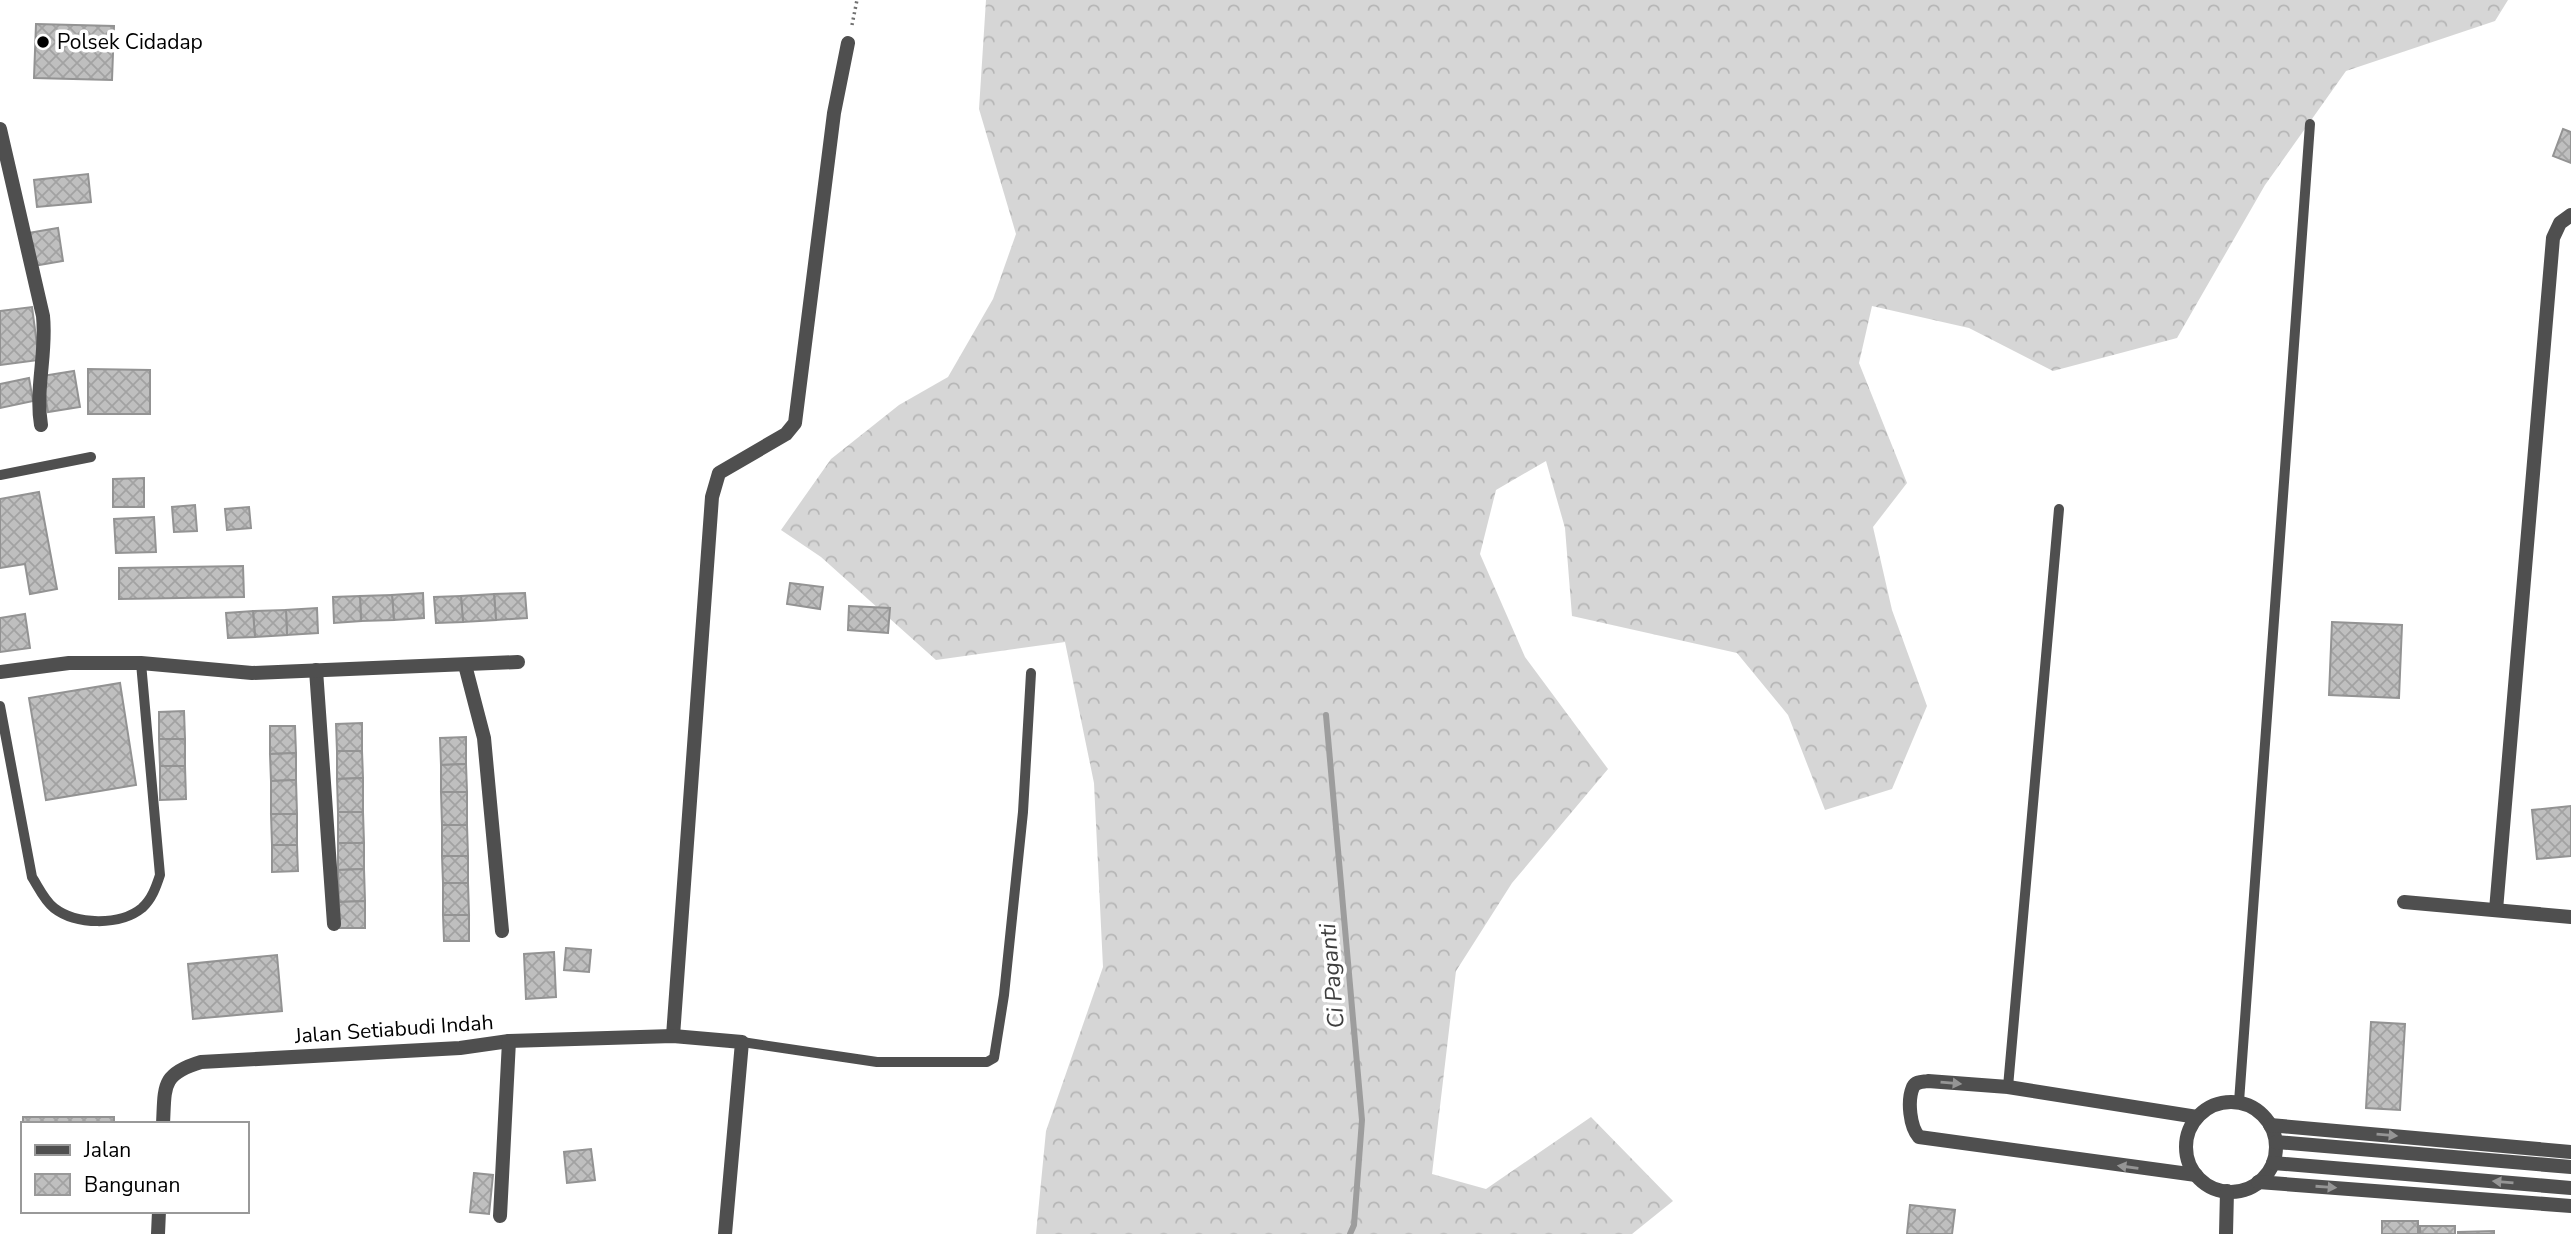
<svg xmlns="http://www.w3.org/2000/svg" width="2571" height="1234" font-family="'Nunito Sans',sans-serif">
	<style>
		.forest { fill: url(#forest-crowns) }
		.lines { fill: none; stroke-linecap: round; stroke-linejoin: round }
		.stream { stroke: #9d9d9d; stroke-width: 6 }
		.building { fill: url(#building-cross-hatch); stroke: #939393; stroke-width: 2 }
		.path { stroke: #717171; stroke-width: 3.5; stroke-dasharray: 2 3.5; stroke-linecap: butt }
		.lane { stroke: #4f4f4f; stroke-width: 10 }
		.street { stroke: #4f4f4f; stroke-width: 14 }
		.oneway { fill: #959595 }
		.poi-dot { fill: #000; stroke: #fff; stroke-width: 2.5 }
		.labels { text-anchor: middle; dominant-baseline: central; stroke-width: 7; stroke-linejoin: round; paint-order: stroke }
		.poi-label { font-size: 21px; fill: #000; stroke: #fff; text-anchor: start }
		.street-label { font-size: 21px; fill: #000; stroke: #fff }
		.water-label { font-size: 23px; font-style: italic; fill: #3e3e3e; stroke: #fff }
	</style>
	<defs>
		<pattern id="forest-crowns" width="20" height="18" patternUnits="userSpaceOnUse" patternTransform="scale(1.75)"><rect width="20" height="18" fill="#d6d6d6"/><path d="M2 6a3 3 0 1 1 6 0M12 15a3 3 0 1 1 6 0" fill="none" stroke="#b6b6b6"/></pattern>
		<pattern id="building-cross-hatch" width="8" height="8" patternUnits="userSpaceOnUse" patternTransform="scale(1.75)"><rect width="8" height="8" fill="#bfbfbf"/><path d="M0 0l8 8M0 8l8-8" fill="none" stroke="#a2a2a2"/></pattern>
	</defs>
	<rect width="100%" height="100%" fill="#fff"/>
	<polygon class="forest" points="986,0 2508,0 2495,21 2346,71 2265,185 2177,338 2053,371 1969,328 1872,306 1859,363 1907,483 1873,527 1892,610 1927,706 1892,789 1825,810 1788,715 1737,653 1572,616 1565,528 1546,461 1496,490 1480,554 1525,657 1608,769 1512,883 1456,971 1432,1174 1486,1189 1591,1117 1673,1201 1632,1234 1036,1234 1046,1131 1103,967 1094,783 1065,642 936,660 821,557 781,530 831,459 899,405 948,377 993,299 1016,234 979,109"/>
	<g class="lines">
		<polyline class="stream" points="1326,715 1362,1120 1354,1225 1350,1234"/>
	</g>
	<g class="building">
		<polygon points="36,24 114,26 112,80 34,78"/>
		<polygon points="2563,129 2571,132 2571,163 2553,156"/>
		<polygon points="88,174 91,202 37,207 34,180"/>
		<polygon points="58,228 63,261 33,266 28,233"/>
		<polygon points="32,307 39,360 0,365 0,311"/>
		<polygon points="88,369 150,370 150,414 88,414"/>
		<polygon points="74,371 80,407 48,412 42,376"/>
		<polygon points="29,378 33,401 0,408 0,384"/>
		<polygon points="144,478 144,507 113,507 113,479"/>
		<polygon points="39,492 57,589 30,594 25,564 0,568 0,499"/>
		<polygon points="195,505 197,531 174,532 172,507"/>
		<polygon points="249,507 251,528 227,530 225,509"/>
		<polygon points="154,517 156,552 116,553 114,519"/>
		<polygon points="243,566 244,597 119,599 119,568"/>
		<polygon points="790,583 823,587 820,609 787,604"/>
		<polygon points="423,593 424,618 394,620 392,595"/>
		<polygon points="525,593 527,618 496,620 494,594"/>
		<polygon points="494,594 496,620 463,622 461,596"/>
		<polygon points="392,595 394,620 361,621 360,596"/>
		<polygon points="360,596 361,621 334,623 333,597"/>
		<polygon points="461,596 463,622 436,623 434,597"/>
		<polygon points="849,606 890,608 888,633 848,630"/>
		<polygon points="317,608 318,633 287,635 286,610"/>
		<polygon points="286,610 287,635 255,637 253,611"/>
		<polygon points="253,611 255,637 228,638 226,613"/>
		<polygon points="25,614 30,648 0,652 0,618"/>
		<polygon points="2332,622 2402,625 2399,698 2329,695"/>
		<polygon points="120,683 136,785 46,800 29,698"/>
		<polygon points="184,711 185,739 159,739 159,712"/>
		<polygon points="362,723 362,751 337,751 336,724"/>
		<polygon points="270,726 295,726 296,753 270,754"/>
		<polygon points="466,737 466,764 441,765 440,738"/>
		<polygon points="159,739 185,739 185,766 160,766"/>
		<polygon points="337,751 362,751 363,778 337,779"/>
		<polygon points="296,753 296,780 271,781 270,754"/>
		<polygon points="466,764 467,792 441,792 441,765"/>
		<polygon points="160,766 185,766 186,799 160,800"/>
		<polygon points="363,778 363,812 338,812 337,779"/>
		<polygon points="296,780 297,814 271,814 271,781"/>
		<polygon points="441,792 467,792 467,825 442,825"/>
		<polygon points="2571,806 2571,856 2537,859 2532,810"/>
		<polygon points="338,812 363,812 364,843 338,843"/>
		<polygon points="271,814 297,814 297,845 272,845"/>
		<polygon points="442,825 467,825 468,856 442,856"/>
		<polygon points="338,843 364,843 364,869 338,870"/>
		<polygon points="272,845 297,845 298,871 272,872"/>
		<polygon points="442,856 468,856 468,883 443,883"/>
		<polygon points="364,869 365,901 339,902 338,870"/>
		<polygon points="443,883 468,883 469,915 443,915"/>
		<polygon points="365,901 365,928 340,928 339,902"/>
		<polygon points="443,915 469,915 469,941 444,941"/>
		<polygon points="566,948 591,950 589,972 564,970"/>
		<polygon points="554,952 556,997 526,999 524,954"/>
		<polygon points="277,955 282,1011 193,1019 188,964"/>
		<polygon points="2371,1022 2405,1024 2400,1110 2366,1108"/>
		<rect x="23" y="1117" width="91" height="7"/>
		<polygon points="591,1149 595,1180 567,1183 564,1152"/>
		<polygon points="474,1173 493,1175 489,1214 470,1212"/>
		<polygon points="1910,1205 1955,1210 1952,1234 1907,1234"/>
		<rect x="2382" y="1221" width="36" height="13"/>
		<rect x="2420" y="1226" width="35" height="8"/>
		<polygon points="2494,1231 2494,1234 2458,1234 2458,1232"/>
	</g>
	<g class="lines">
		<polyline class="path" points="852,25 857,0"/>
		<g class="lane">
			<polyline points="0,475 91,457"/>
			<path d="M 0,706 L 32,877 C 39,888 44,900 54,908 C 76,925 120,926 142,908 C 152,899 156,887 160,875 L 141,663"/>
			<polyline points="742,1042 877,1062 987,1062 994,1058 1004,995 1023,812 1031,673"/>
			<polyline points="2008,1087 2059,509"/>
			<polyline points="2239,1102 2310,124"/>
		</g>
		<g class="street">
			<path d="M 0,129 L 43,316 C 47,353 35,388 41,425"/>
			<polyline points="465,665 484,738 502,931"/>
			<polyline points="316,670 334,924"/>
			<polyline points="0,672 69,663 141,663 252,673 518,662"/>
			<polyline points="2404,902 2571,917"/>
			<polyline points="2496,910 2553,238 2560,223 2571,215"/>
			<polyline points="673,1036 712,497 719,473 786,434 795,423 834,113 848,43"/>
			<circle cx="2231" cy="1147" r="45"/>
			<path d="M 163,1124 C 165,1086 161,1074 201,1062 L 460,1048 L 509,1041 L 673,1036 L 742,1042 L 725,1234"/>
			<polyline points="2270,1125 2571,1152"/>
			<polyline points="2276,1142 2571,1167"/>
			<polyline points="2273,1163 2571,1188"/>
			<path d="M 2196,1175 L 1919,1137 C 1910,1127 1907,1101 1913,1087 C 1916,1081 1923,1082 1928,1081 L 2008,1087 L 2197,1117"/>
			<polyline points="2258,1182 2571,1206"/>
			<polyline points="500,1216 509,1041"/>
			<polyline points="158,1234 159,1211"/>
			<polyline points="2226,1234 2227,1191"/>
		</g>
	</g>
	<defs><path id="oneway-solid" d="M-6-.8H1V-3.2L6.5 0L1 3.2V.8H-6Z" transform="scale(1.75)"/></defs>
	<g class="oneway">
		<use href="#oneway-solid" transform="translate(1951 1083) rotate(5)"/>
		<use href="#oneway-solid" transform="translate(2387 1135) rotate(5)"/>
		<use href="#oneway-solid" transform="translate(2128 1167) rotate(-172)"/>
		<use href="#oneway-solid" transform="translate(2503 1182) rotate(-175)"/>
		<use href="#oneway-solid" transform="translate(2326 1187) rotate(4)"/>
	</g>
	<circle class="poi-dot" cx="43" cy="42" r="7"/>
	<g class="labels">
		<g class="poi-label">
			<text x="57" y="42">Polsek Cidadap</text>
		</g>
		<g class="street-label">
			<text transform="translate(394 1029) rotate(-4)">Jalan Setiabudi Indah</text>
		</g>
		<g class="water-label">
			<text transform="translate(1332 976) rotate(-95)">Ci Paganti</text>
		</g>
	</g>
	<rect x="21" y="1122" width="228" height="91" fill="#ffffff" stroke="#999999" stroke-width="2"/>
	<rect x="35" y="1145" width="35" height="10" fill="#4f4f4f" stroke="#999999" stroke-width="2"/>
	<text x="84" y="1157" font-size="21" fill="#000000">Jalan</text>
	<rect x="35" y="1174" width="35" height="21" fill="url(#building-cross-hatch)" stroke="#999999" stroke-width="2"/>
	<text x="84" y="1192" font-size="21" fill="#000000">Bangunan</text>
</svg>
